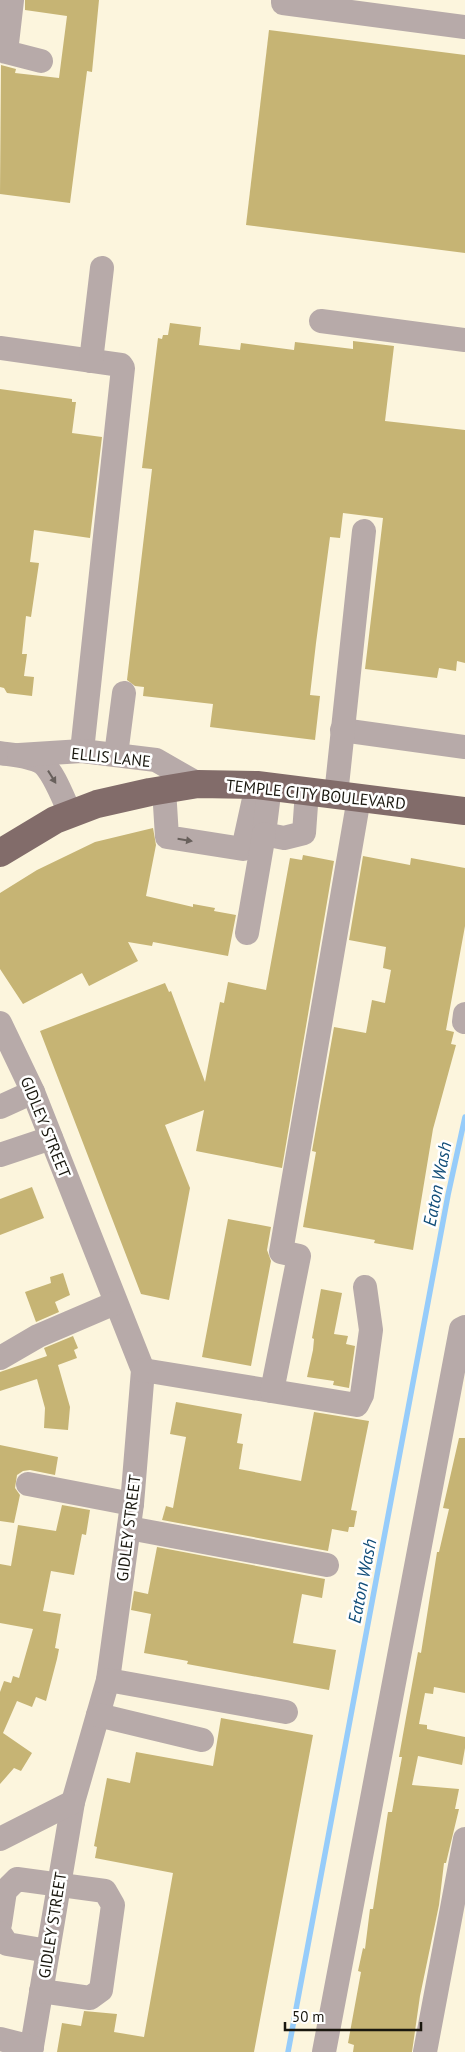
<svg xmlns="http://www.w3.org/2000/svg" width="465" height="2052" font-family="'PT Sans',sans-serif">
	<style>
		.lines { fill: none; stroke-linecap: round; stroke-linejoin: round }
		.stream { stroke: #96ccfa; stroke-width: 5.5 }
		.building { fill: #c6b474 }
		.minor { stroke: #b7aaa9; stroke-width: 24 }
		.major { stroke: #826c6a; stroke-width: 28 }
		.oneway { fill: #68605c }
		.labels { text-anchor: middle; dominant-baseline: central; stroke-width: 5; stroke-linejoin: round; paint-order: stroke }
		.street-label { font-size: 16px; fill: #19170e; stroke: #fff }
		.water-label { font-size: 18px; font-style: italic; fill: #124e79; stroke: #fff }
	</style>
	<rect width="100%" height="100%" fill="#fcf5dd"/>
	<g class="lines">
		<polyline class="stream" points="288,2052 448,1195 465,1117"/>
	</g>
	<g class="building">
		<polygon points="25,0 99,0 92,72 87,71 70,203 0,194 1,65 16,69 15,73 59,78 67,16 25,10"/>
		<polygon points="269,30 465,55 465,253 246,225"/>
		<polygon points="170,323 201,327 199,345 240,350 241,343 294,350 295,342 353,349 353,341 394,346 385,421 465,430 465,663 457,661 456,671 439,668 437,678 365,669 383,518 343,513 340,538 330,537 316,643 310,695 320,696 315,740 210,727 213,704 143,696 144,687 135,686 127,680 152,469 142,468 158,338 162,339 163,335 168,335"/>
		<polygon points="0,389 72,399 72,402 76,402 72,433 102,437 90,538 34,530 30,562 39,563 31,617 26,616 22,654 27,654 24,676 34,677 32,696 7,693 4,688 0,687"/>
		<polygon points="153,828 156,845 146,896 193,907 193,904 215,908 214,911 236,915 228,956 153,942 152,946 128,942 138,961 89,986 82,973 23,1004 0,969 0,893 37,870 95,842"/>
		<polygon points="303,855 334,861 282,1168 196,1151 204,1110 165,1125 190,1188 169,1300 141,1294 40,1031 165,983 169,992 171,991 205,1082 220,1002 224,1003 228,982 266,990 290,858 302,860"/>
		<polygon points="363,856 410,865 411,858 465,868 465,926 446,1030 454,1032 451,1044 456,1045 433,1129 413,1250 374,1243 375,1240 303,1227 316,1152 312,1151 334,1027 366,1033 372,1000 385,1003 391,970 383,968 386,947 349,940"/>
		<polygon points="32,1187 44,1218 0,1235 0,1199"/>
		<polygon points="228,1219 271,1227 267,1250 271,1261 251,1366 202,1357"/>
		<polygon points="63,1273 70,1295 55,1302 59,1312 36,1322 25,1292 51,1283 50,1277"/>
		<polygon points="321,1289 342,1293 334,1334 348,1336 346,1344 355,1346 349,1388 333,1385 334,1381 307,1377 313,1350 314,1339 312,1338"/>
		<polygon points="73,1336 78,1348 74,1350 77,1358 58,1365 70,1407 68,1430 44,1428 45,1408 37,1379 0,1391 0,1372 47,1356 44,1348"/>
		<polygon points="176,1402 242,1414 237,1443 243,1444 239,1469 301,1481 314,1412 369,1421 351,1510 357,1511 354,1527 349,1527 348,1532 332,1529 328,1551 162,1520 166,1506 173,1508 186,1437 170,1434"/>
		<polygon points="459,1438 465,1438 465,1693 434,1687 433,1694 425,1693 419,1724 427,1725 427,1729 465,1737 465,1748 462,1765 418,1756 412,1785 459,1789 455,1809 459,1809 446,1863 444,1863 439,1905 420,1996 412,2052 353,2052 354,2045 348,2043 361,1972 358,1971 363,1948 365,1949 370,1909 373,1909 388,1812 392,1812 402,1757 399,1757 407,1712 418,1652 421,1653 437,1552 439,1552 449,1509 443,1508"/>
		<polygon points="0,1445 58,1457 55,1475 30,1470 23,1471 17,1475 15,1488 20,1495 14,1523 0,1521"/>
		<polygon points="62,1505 90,1510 86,1535 82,1534 74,1575 51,1571 43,1611 61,1614 55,1648 59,1649 57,1659 46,1701 36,1697 32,1707 17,1701 3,1733 32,1753 21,1771 14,1768 0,1784 0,1692 4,1681 11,1683 13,1676 19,1678 33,1629 0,1623 0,1564 11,1566 18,1525 56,1531"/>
		<polygon points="157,1547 325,1579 322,1598 302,1594 293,1643 336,1650 329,1690 187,1664 188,1661 144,1653 151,1614 131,1610 134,1591 148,1594"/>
		<polygon points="221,1718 313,1735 254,2052 57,2052 62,2023 81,2026 84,2011 117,2014 114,2032 144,2037 173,1873 95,1858 97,1847 94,1846 107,1778 130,1783 136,1752 213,1766"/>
	</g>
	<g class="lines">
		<g class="minor">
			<polyline points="12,0 6,52 41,61"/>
			<polyline points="283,0 283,3 465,27"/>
			<polyline points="321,321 465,340"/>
			<polyline points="0,348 121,365 123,368 82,751"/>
			<polyline points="91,361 102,268"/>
			<polyline points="342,730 465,747"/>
			<path d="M 0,753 C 13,755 31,756 42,763 C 54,772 64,801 71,815"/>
			<polyline points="19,755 82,751 156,760 198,784"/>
			<polyline points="116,755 124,693"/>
			<polyline points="164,789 167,837 243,849 257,785"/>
			<polyline points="269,794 264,834 284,838 304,833 307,791"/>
			<polyline points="336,795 364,531"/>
			<polyline points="247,933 264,834"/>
			<polyline points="464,1022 465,1014"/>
			<polyline points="0,1023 33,1092 143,1370 132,1504 108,1680 73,1802 31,2052"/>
			<polyline points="0,1107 33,1092"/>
			<polyline points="0,1155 51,1138"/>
			<polyline points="0,1358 38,1336 115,1303"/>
			<polyline points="143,1370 357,1405 362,1395 371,1330 365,1287"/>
			<polyline points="272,1391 299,1256 281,1252 359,798"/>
			<polyline points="28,1484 132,1504"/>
			<polyline points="129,1528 327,1565"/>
			<polyline points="108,1680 286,1712"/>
			<polyline points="98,1715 202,1740"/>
			<polyline points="0,1839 73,1802"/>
			<polyline points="0,1924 5,1891 17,1879 105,1891 113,1905 101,1990 90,1998 41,1991"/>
			<polyline points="0,1933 7,1944 48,1951"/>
			<polyline points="0,2039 32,2047"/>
			<polyline points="324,2052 461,1329 465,1327"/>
			<polyline points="425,2052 465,1839"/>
		</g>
		<polyline class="major" points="0,853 55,820 97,804 150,792 198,784 257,785 465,811"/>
	</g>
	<defs><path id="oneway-solid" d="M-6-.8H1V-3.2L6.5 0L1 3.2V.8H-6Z" transform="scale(1.25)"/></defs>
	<g class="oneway">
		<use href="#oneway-solid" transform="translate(52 777) rotate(58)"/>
		<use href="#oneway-solid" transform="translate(185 840) rotate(9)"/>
	</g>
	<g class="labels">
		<g class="street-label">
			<text transform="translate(111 757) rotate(6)">ELLIS LANE</text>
			<text transform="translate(316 794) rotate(6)">TEMPLE CITY BOULEVARD</text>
			<text transform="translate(46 1127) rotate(68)">GIDLEY STREET</text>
			<text transform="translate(128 1528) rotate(-83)">GIDLEY STREET</text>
			<text transform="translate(52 1925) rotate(-81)">GIDLEY STREET</text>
		</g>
		<g class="water-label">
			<text transform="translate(437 1184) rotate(-79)">Eaton Wash</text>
			<text transform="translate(362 1581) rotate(-79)">Eaton Wash</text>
		</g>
	</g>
	<path d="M285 2022v8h136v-8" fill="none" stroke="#19170e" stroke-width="2.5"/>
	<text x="292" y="2022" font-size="15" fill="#19170e" stroke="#ffffff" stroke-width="4" paint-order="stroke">50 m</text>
</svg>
